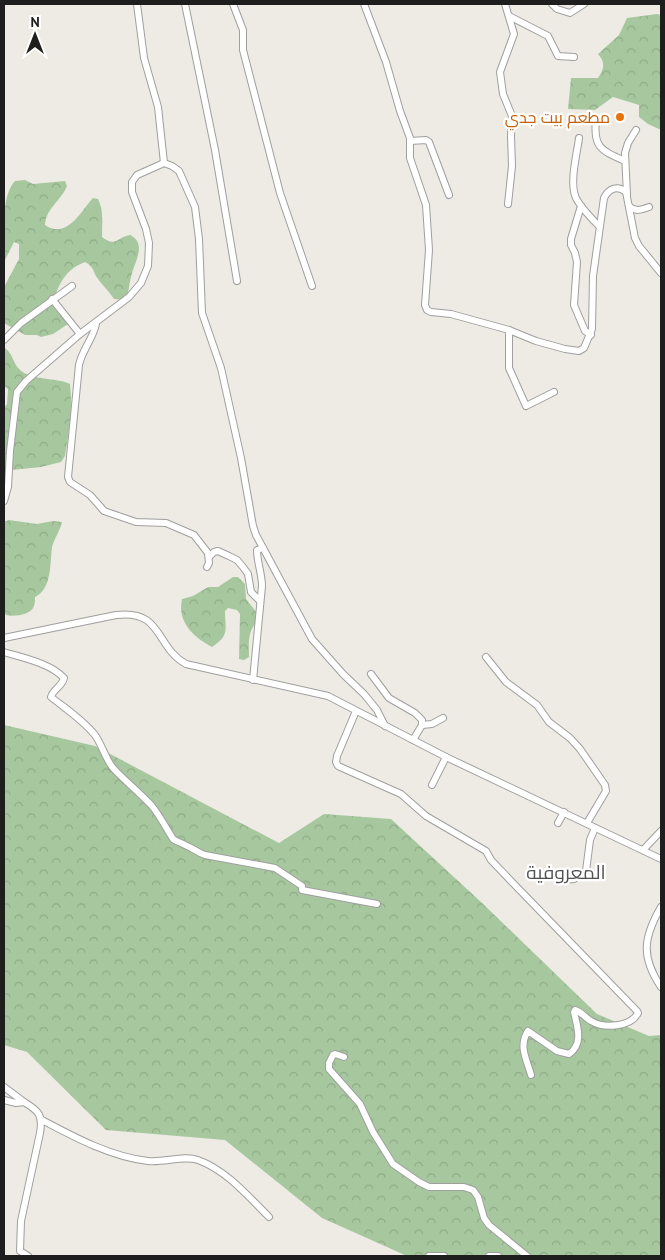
<svg xmlns="http://www.w3.org/2000/svg" width="665" height="1260" font-family="'PT Sans',Cairo,sans-serif">
	<style>
		.forest { fill: url(#forest-crowns) }
		.lines { fill: none; stroke-linecap: round; stroke-linejoin: round }
		.minor-casing { stroke: #9f9f9f; stroke-width: 8 }
		.minor { stroke: #fff; stroke-width: 6 }
		.food-dot { fill: #e8710a; stroke: #fff; stroke-width: 2 }
		.labels { text-anchor: middle; dominant-baseline: central; stroke-width: 4.5; stroke-linejoin: round; paint-order: stroke }
		.food-label { font-size: 16px; fill: #c56008; stroke: #fff; text-anchor: end }
		.quarter-label { font-size: 19px; fill: #515151; stroke: #fff }
	</style>
	<defs>
		<pattern id="forest-crowns" width="20" height="18" patternUnits="userSpaceOnUse" patternTransform="scale(1.25)"><rect width="20" height="18" fill="#a7c89e"/><path d="M2 6a3 3 0 1 1 6 0M12 15a3 3 0 1 1 6 0" fill="none" stroke="#8fab88"/></pattern>
	</defs>
	<rect width="100%" height="100%" fill="#eeebe5"/>
	<g class="forest">
		<path d="M 657,14 L 661,15 L 661,130 L 648,124 L 639,117 L 639,105 L 613,97 L 595,110 L 568,109 L 571,78 L 598,78 C 604,69 606,63 598,54 L 619,35 L 627,18 Z"/>
		<path d="M 25,180 L 33,184 L 65,181 L 67,186 C 61,201 46,208 45,225 C 67,240 81,211 93,198 L 98,199 C 104,211 102,223 102,237 C 117,248 116,237 130,235 C 148,244 134,262 131,277 C 129,285 129,293 125,300 L 114,299 C 109,291 103,286 98,279 C 93,273 94,266 85,262 C 69,268 62,278 56,293 C 54,298 53,304 55,309 C 59,316 66,317 68,324 L 53,334 L 41,337 L 37,335 L 25,335 L 4,323 L 4,287 L 19,259 L 19,244 L 14,242 L 4,262 C 4,239 0,197 15,181 Z"/>
		<path d="M 5,348 C 14,355 13,364 20,370 C 33,381 55,377 70,384 C 73,410 69,430 65,456 L 61,462 L 41,467 L 12,470 L 4,478 L 4,408 L 7,404 L 8,389 L 4,386 Z"/>
		<path d="M 9,520 L 37,524 L 53,521 L 62,522 C 60,531 54,539 52,547 C 50,563 52,589 35,597 C 35,600 35,603 34,606 C 31,615 14,617 6,615 L 4,612 L 4,522 Z"/>
		<path d="M 233,577 L 238,577 L 245,584 L 246,599 L 257,613 L 257,622 C 247,631 249,645 249,657 L 244,660 L 239,659 L 240,614 L 237,610 L 228,608 L 225,611 C 225,630 230,635 212,647 C 193,637 177,622 182,599 L 193,596 L 208,587 L 218,587 Z"/>
		<polygon points="4,725 95,746 279,843 324,814 391,819 481,902 597,1014 649,1036 661,1035 661,1256 407,1256 322,1218 225,1140 106,1130 27,1052 4,1045"/>
	</g>
	<g class="lines">
		<g class="minor-casing">
			<g id="minor">
				<polyline points="137,4 144,58 158,107 164,163 172,166 179,171 195,207 199,239 202,313 221,368 241,458 253,526 256,535 312,639 343,674 364,694 377,710 385,726"/>
				<polyline points="185,4 215,150 237,281"/>
				<polyline points="233,4 243,30 243,50 280,193 312,286"/>
				<path d="M 364,4 L 386,62 L 400,111 L 410,138 L 410,158 L 426,205 L 429,250 L 425,305 L 427,310 L 431,312 L 451,314 L 509,330 L 536,341 L 565,349 L 579,351 L 584,348 L 592,329 L 593,276 L 604,198 C 609,188 618,185 626,192 L 635,238 L 639,246 L 661,273"/>
				<polyline points="505,4 514,34 500,72 503,94 512,116 511,136 512,166 508,204"/>
				<polyline points="552,4 557,9 570,13 584,4"/>
				<polyline points="509,16 548,36 558,56 574,57"/>
				<path d="M 596,119 C 593,147 600,150 625,161"/>
				<path d="M 579,138 C 577,154 569,183 576,198 C 581,208 591,218 599,226"/>
				<polyline points="410,141 426,140 429,142 449,195"/>
				<polyline points="627,195 625,153 628,143 636,130"/>
				<polyline points="581,206 571,239 571,245 575,253 577,262 574,305 585,331 591,335"/>
				<path d="M 629,206 C 635,212 641,210 649,207"/>
				<polyline points="52,299 80,334"/>
				<path d="M 96,324 C 93,339 82,350 79,365 L 68,477 L 70,482 L 90,495 L 104,511 L 136,522 L 166,523 L 194,535 L 208,553 L 209,563 L 207,567"/>
				<polyline points="509,330 509,368 526,406 554,392"/>
				<polyline points="4,340 21,323 72,286"/>
				<polyline points="4,501 8,487 10,451 17,392 26,381 80,334 129,297 141,283 148,266 149,243 146,229 132,192 132,182 137,175 164,163"/>
				<polyline points="209,557 214,552 218,551 229,556 237,560 243,567 248,574 251,592 260,601"/>
				<path d="M 4,638 L 116,615 C 163,609 155,647 186,664 L 328,696 L 446,757 L 661,859"/>
				<path d="M 4,652 C 23,658 50,663 64,678 C 62,687 53,689 51,697 C 66,709 82,719 95,735 C 102,745 105,758 113,768 C 125,781 140,793 152,806 C 160,816 166,828 173,839 C 177,842 180,842 185,845 C 193,848 196,852 205,855 L 275,868 L 302,886 L 302,890 L 377,904"/>
				<polyline points="486,657 506,682 537,705 549,722 570,738 580,749 605,785 606,791 587,823"/>
				<polyline points="371,674 389,698 415,713 422,720 422,725 413,740"/>
				<path d="M 253,680 L 262,586 C 262,574 257,562 257,550 L 263,548"/>
				<path d="M 356,711 L 337,756 L 336,762 L 338,766 L 401,794 L 426,816 L 486,851 L 491,860 L 511,881 L 637,1011 L 638,1013 C 631,1027 604,1029 591,1021 C 585,1018 582,1012 575,1010 L 574,1012 C 577,1026 584,1044 569,1054 L 557,1051 L 528,1031 C 518,1046 527,1060 531,1075"/>
				<polyline points="422,725 432,724 443,718"/>
				<polyline points="432,785 446,757"/>
				<polyline points="558,823 564,812"/>
				<polyline points="643,850 661,831"/>
				<polyline points="562,880 574,879 586,871 590,840 595,828"/>
				<path d="M 661,907 C 643,938 641,957 661,987"/>
				<polyline points="344,1057 335,1054 333,1055 329,1063 329,1069 360,1104 373,1132 393,1164 419,1182 429,1187 464,1187 473,1190 478,1197 484,1218 489,1225 527,1256"/>
				<polyline points="4,1087 24,1102"/>
				<path d="M 4,1100 L 16,1103 L 24,1102 C 39,1111 43,1115 40,1133 L 21,1221 L 20,1251 L 28,1256"/>
				<path d="M 42,1120 C 74,1137 111,1157 148,1161 C 164,1163 183,1155 198,1160 C 226,1170 248,1196 269,1217"/>
				<polyline points="429,1256 444,1256"/>
				<polyline points="489,1256 498,1256"/>
			</g>
		</g>
		<use href="#minor" class="minor"/>
	</g>
	<circle class="food-dot" cx="620" cy="117" r="5"/>
	<g class="labels">
		<g class="food-label">
			<text x="610" y="117">مطعم بيت جدي</text>
		</g>
		<g class="quarter-label">
			<text x="566" y="872">المعروفية</text>
		</g>
	</g>
	<rect width="665" height="1260" fill="none" stroke="#1e1e1e" stroke-width="10"/>
	<g transform="translate(35 35)" stroke="#ffffff" stroke-width="4" paint-order="stroke">
	<path d="M0-4L9 19L0 12L-9 19Z" fill="#1e1e1e"/>
	<text y="-8" font-size="14" font-weight="bold" text-anchor="middle" fill="#1e1e1e">N</text>
	</g>
</svg>
